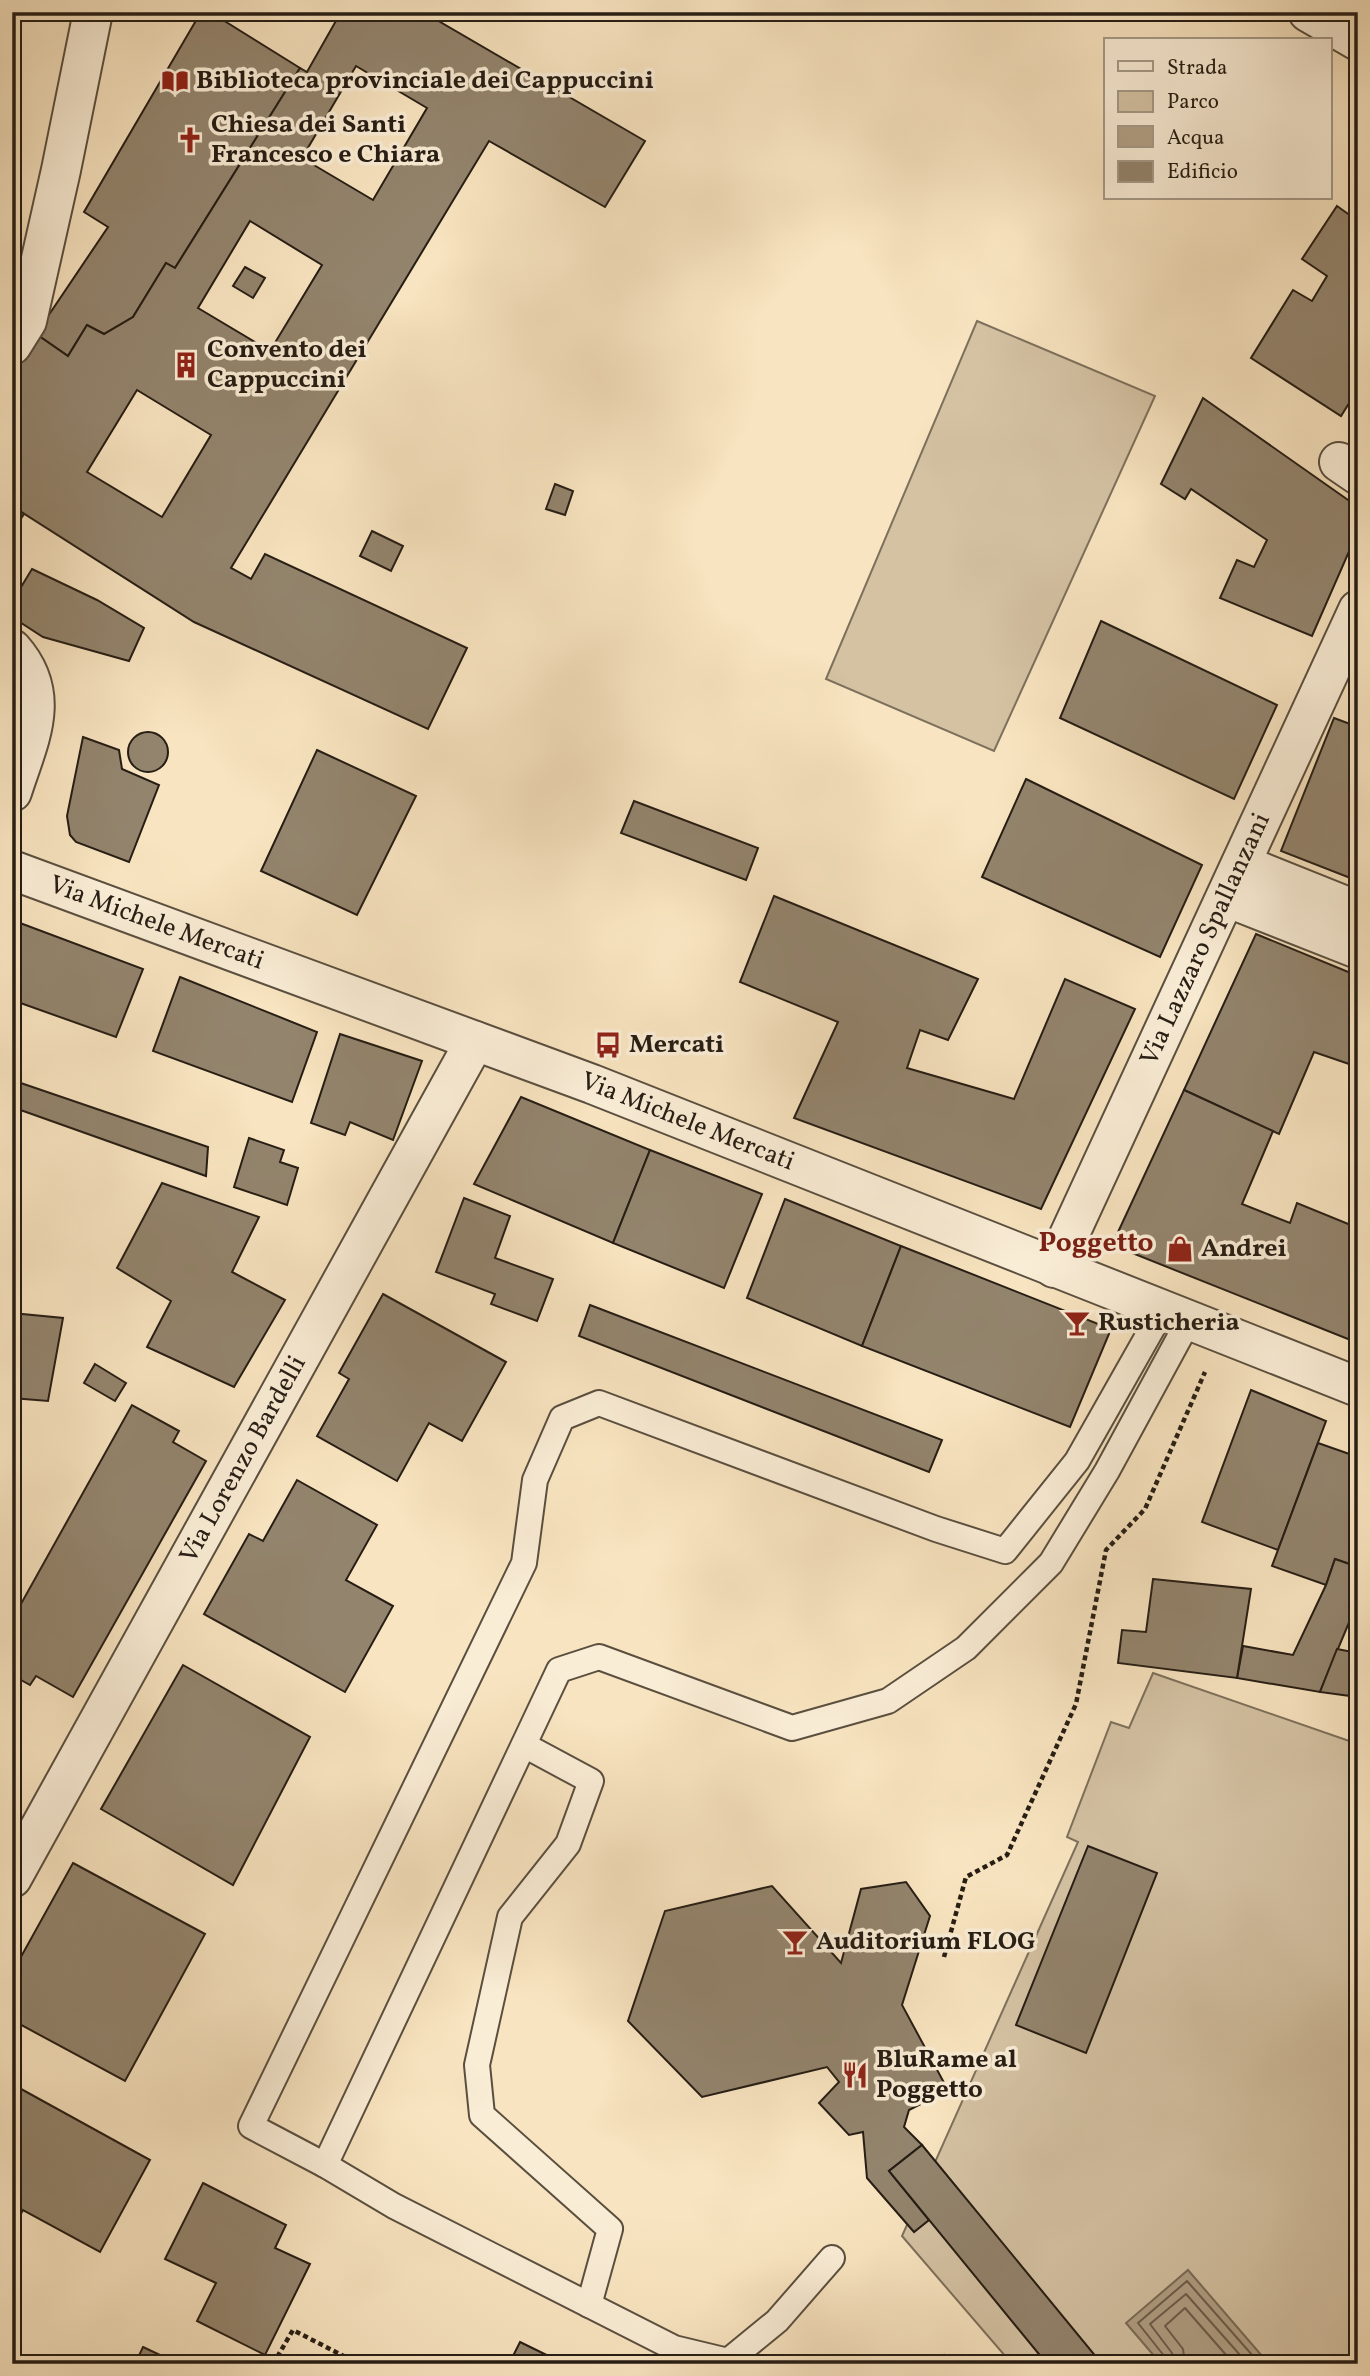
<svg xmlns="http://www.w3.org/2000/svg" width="1370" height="2376" font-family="Vollkorn,serif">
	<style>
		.green { fill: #d4c2a3; stroke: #7d705c; stroke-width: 2 }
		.water { fill: #b1a086; stroke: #796c58; stroke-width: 2 }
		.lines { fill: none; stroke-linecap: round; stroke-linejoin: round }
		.shore { stroke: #6c5e4d; stroke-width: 2 }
		.building { fill: #93846d; stroke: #261d14; stroke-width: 2; fill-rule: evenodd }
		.service-casing { stroke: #5a4f3f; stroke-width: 28 }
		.minor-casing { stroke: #5a4f3f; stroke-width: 42 }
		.tertiary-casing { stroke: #5a4f3f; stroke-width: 42 }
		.path { stroke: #261d14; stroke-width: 4.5; stroke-dasharray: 5 3.5; stroke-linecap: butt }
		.service { stroke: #faedd6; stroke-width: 24 }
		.minor { stroke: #faedd6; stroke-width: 38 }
		.tertiary { stroke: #faedd6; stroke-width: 38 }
		.labels { text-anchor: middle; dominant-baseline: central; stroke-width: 7; stroke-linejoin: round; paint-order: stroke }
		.poi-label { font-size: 26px; font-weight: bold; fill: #261d14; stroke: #faedd6; text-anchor: start }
		.street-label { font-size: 26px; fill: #261d14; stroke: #faedd6 }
		.neighbourhood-label { font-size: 28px; font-weight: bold; fill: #7a1f14; stroke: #faedd6 }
	</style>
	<rect width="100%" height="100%" fill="#f8e4c0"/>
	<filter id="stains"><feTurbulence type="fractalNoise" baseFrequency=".00286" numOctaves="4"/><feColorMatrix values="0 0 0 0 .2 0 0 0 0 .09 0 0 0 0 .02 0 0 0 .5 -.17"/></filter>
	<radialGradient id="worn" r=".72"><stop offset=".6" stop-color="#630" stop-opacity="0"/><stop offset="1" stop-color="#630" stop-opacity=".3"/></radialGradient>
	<g class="green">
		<polygon points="977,321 1155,396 994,751 826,679"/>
		<polygon points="1153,1673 1358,1744 1358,2364 1012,2364 902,2236 1078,1842 1067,1837 1111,1722 1129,1728"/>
	</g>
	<polygon class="water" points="1188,2270 1269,2364 1161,2364 1126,2323"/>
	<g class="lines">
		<g class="shore">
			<polyline points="1166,2364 1165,2357 1138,2323 1187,2281 1260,2364"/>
			<polyline points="1175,2364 1172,2353 1150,2324 1186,2294 1248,2364"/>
			<polyline points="1185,2364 1183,2349 1165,2326 1185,2308 1234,2364"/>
		</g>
	</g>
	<g class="building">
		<polygon points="201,12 210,12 300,68 175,268 166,263 133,317 104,334 87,325 68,356 36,334 108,227 84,212"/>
		<path d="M 341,12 L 423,12 L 645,141 L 605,207 L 489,141 L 231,568 L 251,579 L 265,554 L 467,648 L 428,729 L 194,622 L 12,506 L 12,373 L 36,334 L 68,356 L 87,325 L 104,334 L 133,317 L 166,263 L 175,268 L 300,68 L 307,72 ZM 356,66 L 427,108 L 373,200 L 302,158 ZM 250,221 L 322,265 L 270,351 L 198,308 ZM 137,390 L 211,435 L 162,517 L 87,472 Z"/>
		<polygon points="1337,206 1358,221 1358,389 1341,416 1251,358 1293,290 1312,301 1327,276 1302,259"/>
		<polygon points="245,267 265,278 253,298 233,286"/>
		<polygon points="1203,398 1358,507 1358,531 1312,636 1220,598 1237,560 1254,567 1267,540 1191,489 1185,499 1161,484"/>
		<polygon points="555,484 573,491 565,515 546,509"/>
		<polygon points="12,506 24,514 12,532"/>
		<polygon points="372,531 403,546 391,571 360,556"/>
		<polygon points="32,569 97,600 144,628 129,661 43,637 12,617 12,602"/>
		<polygon points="1101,621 1277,705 1234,799 1060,718"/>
		<polygon points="1334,718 1358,727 1358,881 1281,851"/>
		<circle cx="148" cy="752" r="20"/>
		<polygon points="83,737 119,750 122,769 159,785 129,862 76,842 70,835 67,816"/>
		<polygon points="317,750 416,796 357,915 261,871"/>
		<polygon points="1026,779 1202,865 1160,957 982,877"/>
		<polygon points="634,801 758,848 746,880 621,833"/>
		<polygon points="774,896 978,979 948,1040 920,1030 907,1068 1014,1099 1065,979 1135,1009 1041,1209 794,1118 838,1022 740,982"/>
		<polygon points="12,920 143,969 116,1037 12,1000"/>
		<polygon points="1256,934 1358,976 1358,1067 1314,1052 1279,1134 1184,1090"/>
		<polygon points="180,977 317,1032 292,1102 153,1051"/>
		<polygon points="340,1034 422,1061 393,1140 350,1122 345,1135 311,1123"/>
		<polygon points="12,1080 208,1147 206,1176 12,1107"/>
		<polygon points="1184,1090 1273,1131 1242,1204 1290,1223 1297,1203 1358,1228 1358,1343 1112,1245"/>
		<polygon points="521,1097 650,1150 613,1243 474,1184"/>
		<polygon points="249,1138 284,1150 280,1162 298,1168 287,1205 234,1187"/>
		<polygon points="650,1150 762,1194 724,1288 613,1243"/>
		<polygon points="162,1183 259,1217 232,1272 285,1300 234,1387 147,1347 171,1301 117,1268"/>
		<polygon points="464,1198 510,1216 495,1258 553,1279 537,1321 491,1304 495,1294 436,1272"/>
		<polygon points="785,1199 901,1246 862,1346 747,1298"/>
		<polygon points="901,1246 1111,1329 1070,1427 862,1346"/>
		<polygon points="383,1294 506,1362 462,1441 429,1423 397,1481 317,1436 349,1379 339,1373"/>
		<polygon points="590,1305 942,1440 929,1472 579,1336"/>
		<polygon points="12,1313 63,1318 48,1401 12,1398"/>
		<polygon points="95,1364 126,1383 115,1401 84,1383"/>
		<polygon points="1251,1390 1326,1421 1278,1550 1202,1522"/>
		<polygon points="132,1405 179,1431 173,1442 206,1461 73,1697 36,1676 30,1685 12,1675 12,1620"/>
		<polygon points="1318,1443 1358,1457 1358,1567 1335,1559 1326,1585 1272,1566"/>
		<polygon points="297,1480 377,1525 346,1580 393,1606 345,1692 204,1614 249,1534 263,1541"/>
		<polygon points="1335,1559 1358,1567 1358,1601 1320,1692 1237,1678 1243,1646 1293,1655 1326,1585"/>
		<polygon points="1153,1579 1251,1589 1237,1678 1118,1663 1122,1630 1146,1632"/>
		<polygon points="1337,1649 1358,1653 1358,1697 1320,1692"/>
		<polygon points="183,1665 310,1737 233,1885 101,1809"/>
		<polygon points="1088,1846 1157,1873 1086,2053 1016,2025"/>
		<polygon points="73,1863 205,1934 125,2081 12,2020 12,1973"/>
		<polygon points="906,1882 930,1916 902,2005 948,2090 909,2110 904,2127 922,2145 889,2171 929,2220 914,2232 867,2178 863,2132 849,2135 819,2103 839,2082 827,2067 702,2097 628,2021 665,1911 772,1886 841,1963 861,1889"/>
		<polygon points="12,2084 150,2160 100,2252 23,2210 12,2230"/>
		<polygon points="922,2145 1102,2364 1047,2364 889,2171"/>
		<polygon points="203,2183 286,2225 275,2248 310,2264 265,2355 197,2321 216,2283 165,2259"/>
		<polygon points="520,2342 565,2364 509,2364"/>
		<polygon points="143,2347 179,2364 135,2364"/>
		<polygon points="944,2355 951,2364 934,2364"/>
	</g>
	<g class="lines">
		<g class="service-casing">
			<g id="service">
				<polyline points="1162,1311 1077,1461 1005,1551 936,1529 599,1403 562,1418 535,1480 524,1563 251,2126 325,2165 559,1670 599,1657 792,1728 888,1701 966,1648 1051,1563 1107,1471 1188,1322"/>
				<polyline points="524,1745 591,1781 568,1844 510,1917 477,2065 482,2115 610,2229 589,2305"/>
				<polyline points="325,2165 394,2206 674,2348 728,2361 777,2321 832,2258"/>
			</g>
		</g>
		<g class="minor-casing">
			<g id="minor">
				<polyline points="12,345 27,321 61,170 93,12"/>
				<polyline points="1339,462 1358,475"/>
				<path d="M 12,649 C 54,696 28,741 12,792"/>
				<polyline points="1241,864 1358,911"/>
				<path id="s1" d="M 12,870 L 592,1084 L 1358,1387"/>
				<polyline points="1226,897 1358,949"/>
				<path id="s2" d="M 1054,1268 L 1358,610"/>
				<path id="s3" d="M 12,1878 L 475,1041"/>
			</g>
		</g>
		<g class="tertiary-casing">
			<polyline id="tertiary" points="1308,12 1358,41"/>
		</g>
		<g class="path">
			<polyline points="944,1957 966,1877 1007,1855 1076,1704 1106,1550 1145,1509 1205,1372"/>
			<polyline points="273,2364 293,2330 359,2364"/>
		</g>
		<use href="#service" class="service"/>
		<use href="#minor" class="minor"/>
		<use href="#tertiary" class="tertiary"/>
	</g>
	<defs>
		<g id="library-bare" transform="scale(2.1)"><path d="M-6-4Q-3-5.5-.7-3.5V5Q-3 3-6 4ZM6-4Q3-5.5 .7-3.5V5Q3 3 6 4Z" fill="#8f2418" stroke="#faedd6" stroke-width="2.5" paint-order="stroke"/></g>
		<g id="church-bare" transform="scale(2.1)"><path d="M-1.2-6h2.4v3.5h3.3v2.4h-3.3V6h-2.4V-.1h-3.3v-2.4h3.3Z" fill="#8f2418" stroke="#faedd6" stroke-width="2.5" paint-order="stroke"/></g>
		<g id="building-bare" transform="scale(2.1)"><path d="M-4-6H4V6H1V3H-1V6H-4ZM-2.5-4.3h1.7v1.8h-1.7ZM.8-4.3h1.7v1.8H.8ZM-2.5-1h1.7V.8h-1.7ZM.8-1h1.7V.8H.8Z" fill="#8f2418" stroke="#faedd6" stroke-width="2.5" paint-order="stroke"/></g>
		<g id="bus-bare" transform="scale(2.1)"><path d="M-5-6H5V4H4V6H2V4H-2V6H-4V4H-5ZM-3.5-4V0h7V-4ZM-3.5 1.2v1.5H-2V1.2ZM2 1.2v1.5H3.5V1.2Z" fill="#8f2418" stroke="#faedd6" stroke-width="2.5" paint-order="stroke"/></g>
		<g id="shop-bare" transform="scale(2.1)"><path d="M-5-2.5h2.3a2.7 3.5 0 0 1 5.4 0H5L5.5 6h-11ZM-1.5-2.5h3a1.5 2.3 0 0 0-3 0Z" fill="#8f2418" stroke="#faedd6" stroke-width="2.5" paint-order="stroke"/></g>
		<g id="bar-bare" transform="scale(2.1)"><path d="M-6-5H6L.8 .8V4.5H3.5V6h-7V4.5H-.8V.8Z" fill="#8f2418" stroke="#faedd6" stroke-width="2.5" paint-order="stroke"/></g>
		<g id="restaurant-bare" transform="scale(2.1)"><path d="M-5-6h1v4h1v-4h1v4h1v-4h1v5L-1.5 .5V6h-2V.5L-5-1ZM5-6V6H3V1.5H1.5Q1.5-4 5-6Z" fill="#8f2418" stroke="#faedd6" stroke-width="2.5" paint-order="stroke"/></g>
	</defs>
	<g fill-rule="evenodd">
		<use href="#library-bare" x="175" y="81"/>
		<use href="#church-bare" x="190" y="140"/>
		<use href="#building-bare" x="186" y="365"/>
		<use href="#bus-bare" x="608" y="1045"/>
		<use href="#shop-bare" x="1180" y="1249"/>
		<use href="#bar-bare" x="1077" y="1323"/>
		<use href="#bar-bare" x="795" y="1942"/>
		<use href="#restaurant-bare" x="855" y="2075"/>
	</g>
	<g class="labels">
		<g class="poi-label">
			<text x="196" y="81">Biblioteca provinciale dei Cappuccini</text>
			<text x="211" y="125">Chiesa dei Santi<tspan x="211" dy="30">Francesco e Chiara</tspan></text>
			<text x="207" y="350">Convento dei<tspan x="207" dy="30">Cappuccini</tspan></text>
			<text x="629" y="1045">Mercati</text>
			<text x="1201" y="1249">Andrei</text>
			<text x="1098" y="1323">Rusticheria</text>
			<text x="816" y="1942">Auditorium FLOG</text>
			<text x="876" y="2060">BluRame al<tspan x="876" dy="30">Poggetto</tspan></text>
		</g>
		<g class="street-label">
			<text stroke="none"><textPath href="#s1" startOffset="154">Via Michele Mercati</textPath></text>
			<text stroke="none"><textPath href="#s2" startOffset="362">Via Lazzaro Spallanzani</textPath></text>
			<text stroke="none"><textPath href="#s1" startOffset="721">Via Michele Mercati</textPath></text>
			<text stroke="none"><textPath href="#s3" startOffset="478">Via Lorenzo Bardelli</textPath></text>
		</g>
		<g class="neighbourhood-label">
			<text x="1096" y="1243">Poggetto</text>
		</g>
	</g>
	<rect width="1370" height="2376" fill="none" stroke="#f8e4c0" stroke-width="42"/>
	<rect x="14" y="14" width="1342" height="2348" fill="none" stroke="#261d14" stroke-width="3.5"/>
	<rect x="21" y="21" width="1328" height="2334" fill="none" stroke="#261d14" stroke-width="2"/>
	<rect x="1104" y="38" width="228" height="161" fill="#faedd6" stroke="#a59a88" stroke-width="2"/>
	<rect x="1118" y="61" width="35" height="10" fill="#faedd6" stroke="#a59a88" stroke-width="2"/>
	<text x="1167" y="74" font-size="21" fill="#261d14">Strada</text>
	<rect x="1118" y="91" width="35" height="21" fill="#d4c2a3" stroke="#a59a88" stroke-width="2"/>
	<text x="1167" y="108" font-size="21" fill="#261d14">Parco</text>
	<rect x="1118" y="126" width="35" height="21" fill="#b1a086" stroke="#a59a88" stroke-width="2"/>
	<text x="1167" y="144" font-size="21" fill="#261d14">Acqua</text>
	<rect x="1118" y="161" width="35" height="21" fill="#93846d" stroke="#a59a88" stroke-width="2"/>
	<text x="1167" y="178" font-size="21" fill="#261d14">Edificio</text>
	<rect width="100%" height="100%" filter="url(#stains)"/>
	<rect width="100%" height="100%" fill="url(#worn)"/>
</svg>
